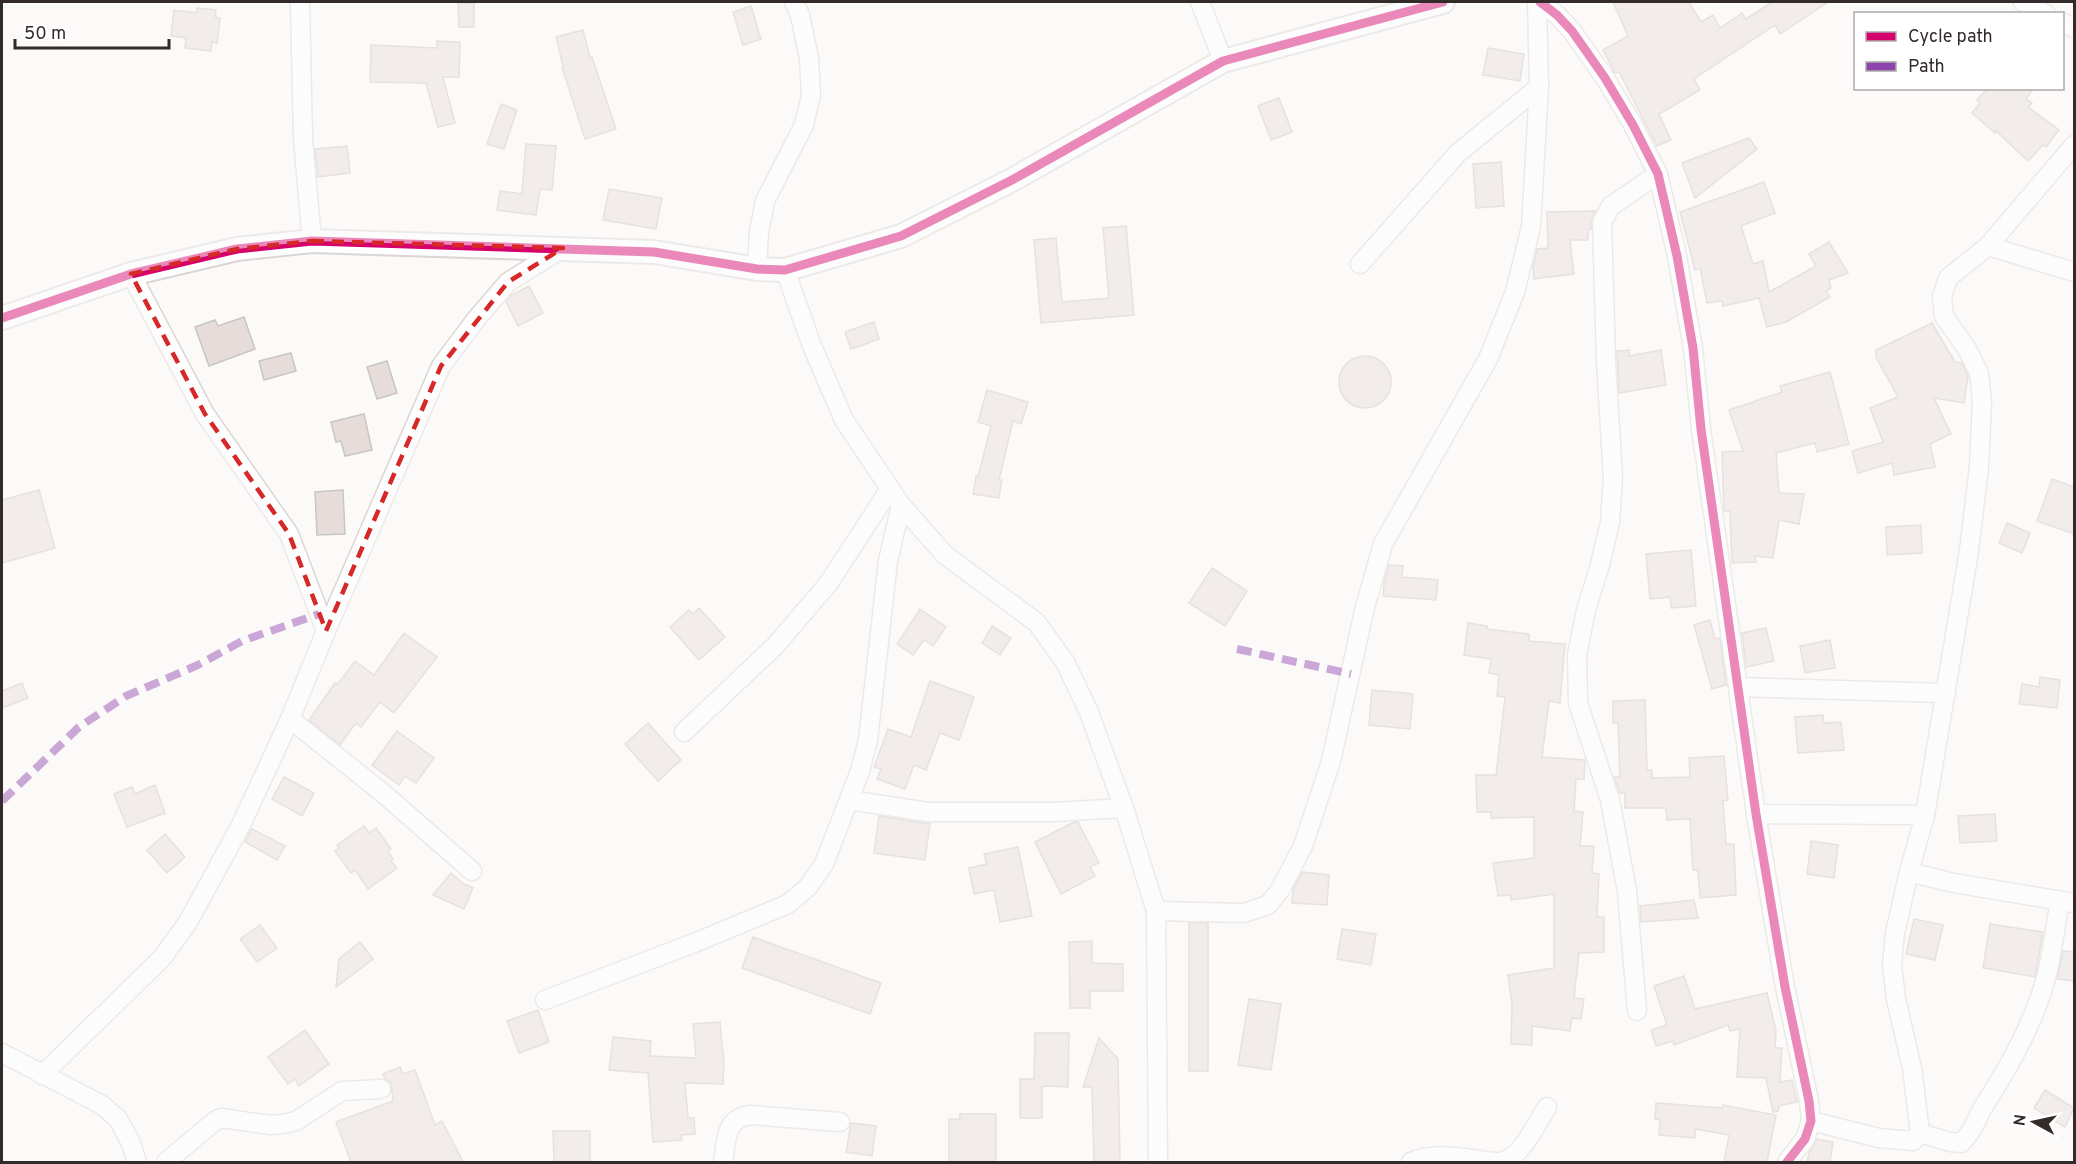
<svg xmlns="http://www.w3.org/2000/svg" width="2076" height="1164" font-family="Overpass,sans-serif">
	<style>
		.building { fill: #e6dcda; stroke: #c9c5c3; stroke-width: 1.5 }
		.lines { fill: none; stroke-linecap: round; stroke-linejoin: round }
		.minor-casing { stroke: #dad6d4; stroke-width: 21 }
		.tertiary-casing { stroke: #dad6d4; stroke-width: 26 }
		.minor { stroke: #fffefe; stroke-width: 18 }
		.tertiary { stroke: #fffefe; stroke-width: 22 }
		.quiet { stroke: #8e44ad; stroke-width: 8; stroke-dasharray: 15 8; stroke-linecap: butt }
		.cycleway-casing { stroke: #fff; stroke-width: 13 }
		.cycleway { stroke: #d6006c; stroke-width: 9 }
		.marked { fill: none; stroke: #d62828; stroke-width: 4.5; stroke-dasharray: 12 8; stroke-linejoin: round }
	</style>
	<rect width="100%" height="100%" fill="#fcfaf9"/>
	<g class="building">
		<polygon points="1613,2 1689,2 1701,22 1713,15 1720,28 1742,13 1746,19 1772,2 1828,2 1780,34 1775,25 1694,79 1700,90 1659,114 1671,140 1657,146 1619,72 1615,73 1603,50 1628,36"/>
		<polygon points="458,3 474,3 474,27 459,27"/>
		<polygon points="751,6 761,39 743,45 733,12"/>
		<polygon points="197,8 216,10 215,17 220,18 217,43 212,42 211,51 185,48 186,38 171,36 174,10 197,13"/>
		<polygon points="583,30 590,58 592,57 616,129 585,139 562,67 563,66 556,37"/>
		<polygon points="437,41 460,42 459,77 443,77 455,123 438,127 426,83 370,82 371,45 437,48"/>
		<polygon points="1488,48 1524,54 1520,81 1483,75"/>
		<polygon points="1988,88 2034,88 2026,99 2032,103 2028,107 2059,130 2046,147 2043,145 2028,161 1996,131 1995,133 1972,113 1980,103 1977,100"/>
		<polygon points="1279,98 1292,132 1271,140 1258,106"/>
		<polygon points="501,104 517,110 504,149 487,144"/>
		<polygon points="1749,138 1757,149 1695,198 1682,163"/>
		<polygon points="526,144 556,146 552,190 540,189 536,215 497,210 500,191 522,194"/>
		<polygon points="347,146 350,173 318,177 315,149"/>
		<polygon points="1501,162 1504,206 1476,208 1473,164"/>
		<polygon points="1764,182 1775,213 1741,226 1753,264 1763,261 1769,292 1816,266 1809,254 1829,242 1848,273 1829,280 1831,288 1826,291 1830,297 1786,322 1767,327 1759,298 1723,306 1722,301 1707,303 1700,268 1695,270 1680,212"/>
		<polygon points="609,189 662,198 656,229 603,220"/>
		<polygon points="1595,211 1591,222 1591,229 1588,230 1588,240 1570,240 1574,274 1534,279 1533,267 1537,249 1548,248 1547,212"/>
		<polygon points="1126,226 1134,315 1041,323 1034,240 1056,238 1062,302 1109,298 1103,228"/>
		<polygon points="529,286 543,313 518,326 506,302 512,295"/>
		<polygon points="244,317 255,349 209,366 195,327 215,320 218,326"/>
		<polygon points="874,322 879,339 851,349 845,332"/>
		<polygon points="1932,323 1955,362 1962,363 1968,376 1964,403 1934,398 1951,434 1930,444 1935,467 1894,475 1892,463 1858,473 1852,451 1883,442 1870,408 1898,397 1876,357 1876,350"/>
		<polygon points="1629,350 1629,356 1661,350 1666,385 1619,393 1617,351"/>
		<polygon points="291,353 296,371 264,380 259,361"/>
		<circle cx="1365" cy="382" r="26"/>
		<polygon points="387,361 397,393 377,399 367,367"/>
		<polygon points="1830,372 1849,444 1817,452 1815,443 1776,453 1779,493 1804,494 1799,524 1779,520 1773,558 1755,556 1756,562 1732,563 1730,511 1724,511 1722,452 1743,451 1729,410 1782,392 1780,386"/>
		<polygon points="987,390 1028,402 1021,424 1013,421 999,480 1002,480 999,498 973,494 976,476 978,477 991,426 978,422"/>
		<polygon points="364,414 372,450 345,456 341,441 336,442 331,422"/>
		<polygon points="2052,479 2074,487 2074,534 2037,521"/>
		<polygon points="39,490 55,548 2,563 2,500"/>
		<polygon points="343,490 345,534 317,535 315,492"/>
		<polygon points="2007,523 2030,533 2022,553 1999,543"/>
		<polygon points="1921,525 1922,553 1887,555 1886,527"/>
		<polygon points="1691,550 1696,606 1671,608 1670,597 1650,599 1646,554"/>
		<polygon points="1389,565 1403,566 1402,577 1438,580 1436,600 1383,596 1384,582"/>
		<polygon points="1212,568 1247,591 1225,626 1189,603"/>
		<polygon points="699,608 725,637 699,660 670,627 689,610 693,614"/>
		<polygon points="920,609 946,627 933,646 924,640 913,655 897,644"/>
		<polygon points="1710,620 1715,639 1720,638 1726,685 1712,689 1694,625"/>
		<polygon points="1468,623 1487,626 1487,629 1529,634 1529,641 1565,644 1560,703 1549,701 1542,757 1585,760 1584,779 1576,779 1574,811 1583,812 1580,846 1594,846 1592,873 1599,874 1597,917 1604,917 1604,952 1579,953 1574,998 1584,999 1581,1019 1572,1018 1570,1031 1532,1026 1532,1045 1511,1044 1512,1005 1508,975 1554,968 1554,894 1511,900 1511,895 1498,896 1493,863 1534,858 1534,817 1491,818 1491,812 1477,812 1476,775 1496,775 1505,697 1497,696 1499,675 1489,673 1491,659 1464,655"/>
		<polygon points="992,626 1011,638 1000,655 982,643"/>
		<polygon points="1766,628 1774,661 1746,667 1742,633"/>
		<polygon points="404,633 437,657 394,713 380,702 361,727 356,723 340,745 309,720 335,683 338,684 355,661 374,675"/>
		<polygon points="1830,640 1835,668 1805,673 1800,646"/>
		<polygon points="2040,677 2060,680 2057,708 2019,704 2022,684 2039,687"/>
		<polygon points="930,681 974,697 959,740 940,733 926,770 914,765 905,789 877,779 881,769 874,767 888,729 911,737"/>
		<polygon points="22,683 28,698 2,708 2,691"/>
		<polygon points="1372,690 1413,694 1410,729 1369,725"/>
		<polygon points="1645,700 1647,770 1652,770 1652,778 1690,777 1689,758 1724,756 1728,800 1723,801 1726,844 1734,844 1736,895 1700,898 1698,870 1693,870 1690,819 1667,820 1666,808 1625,808 1625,793 1620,793 1614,777 1620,777 1618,723 1613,723 1613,701"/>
		<polygon points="1823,715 1824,723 1841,722 1844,750 1798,753 1795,717"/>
		<polygon points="648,723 681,760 658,781 625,744"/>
		<polygon points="397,731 434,758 416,783 405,776 399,785 372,765"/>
		<polygon points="284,777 314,793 302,816 272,799"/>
		<polygon points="155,785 165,813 127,827 114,794 132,787 135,794"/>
		<polygon points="1995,814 1997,841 1960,843 1958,816"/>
		<polygon points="879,816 930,824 925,860 874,853"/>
		<polygon points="1074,822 1078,822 1099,863 1090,867 1095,876 1061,894 1035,842"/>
		<polygon points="364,826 369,833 376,828 391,849 388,852 393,859 391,861 397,868 368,889 355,870 351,873 335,851 339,848 337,845"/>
		<polygon points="252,829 285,846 277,860 245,842"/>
		<polygon points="165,834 185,857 167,873 147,850"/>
		<polygon points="1811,841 1838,845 1834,878 1807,874"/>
		<polygon points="1018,847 1032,916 1000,922 994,890 974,894 969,868 987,864 984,854"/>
		<polygon points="1302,872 1329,875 1327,905 1292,903 1293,890"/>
		<polygon points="451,873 464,884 473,888 464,909 433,895"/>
		<polygon points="1694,900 1698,918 1641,922 1640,906"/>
		<polygon points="1914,919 1943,925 1935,960 1906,954"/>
		<rect x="1189" y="923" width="19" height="148"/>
		<polygon points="1990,924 2043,932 2035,977 1983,968"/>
		<polygon points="260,925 277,948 257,962 240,939"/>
		<polygon points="1342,929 1376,934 1371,965 1337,959"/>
		<polygon points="753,937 881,983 870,1014 742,968"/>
		<polygon points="1092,941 1092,963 1123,964 1123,991 1090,991 1090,1008 1070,1008 1069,942"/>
		<polygon points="360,942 373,959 336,987 339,959"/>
		<polygon points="2063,951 2074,952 2074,981 2057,979"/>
		<polygon points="1684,976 1695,1009 1767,993 1776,1031 1775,1048 1782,1048 1780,1082 1792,1080 1797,1102 1779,1106 1778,1111 1773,1112 1766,1078 1737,1077 1740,1029 1730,1031 1728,1025 1674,1045 1673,1041 1656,1046 1651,1030 1667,1025 1654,986"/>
		<polygon points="1249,999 1281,1004 1271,1070 1238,1065"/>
		<polygon points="538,1010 549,1042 519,1053 507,1021"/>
		<polygon points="720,1022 724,1064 723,1084 685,1083 688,1118 694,1118 695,1134 681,1135 682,1140 653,1142 648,1073 609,1070 613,1037 651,1041 650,1056 696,1058 693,1024"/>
		<polygon points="305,1030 329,1064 299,1086 295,1079 288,1084 268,1057"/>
		<polygon points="1035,1033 1069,1033 1068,1087 1042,1086 1042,1118 1020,1118 1020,1079 1034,1079"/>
		<polygon points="1099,1038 1118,1059 1120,1162 1094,1162 1092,1087 1083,1087"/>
		<polygon points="400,1067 403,1074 415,1070 435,1125 442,1121 463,1162 351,1162 336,1122 393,1101 391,1083 385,1079 383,1074"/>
		<polygon points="2045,1090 2074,1108 2065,1127 2034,1108"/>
		<polygon points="1656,1103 1722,1108 1723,1105 1776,1115 1767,1162 1724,1162 1729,1135 1695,1129 1695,1138 1659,1135 1660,1120 1655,1119"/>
		<polygon points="960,1114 996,1114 996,1162 949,1162 949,1119 960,1119"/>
		<polygon points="851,1123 876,1126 872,1156 846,1152"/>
		<polygon points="553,1131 590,1131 590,1162 554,1162"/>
		<polygon points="1817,1139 1833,1142 1830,1162 1807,1162 1809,1153"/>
	</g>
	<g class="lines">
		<g class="minor-casing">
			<g id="minor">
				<polyline points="300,2 303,139 312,241"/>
				<polyline points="1200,2 1223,61"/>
				<polyline points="1540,2 1557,15 1572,31 1605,78 1633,125 1658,174 1677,256 1693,348 1701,429 1756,814 1785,987 1809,1101 1811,1121 1805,1139 1787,1162"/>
				<polyline points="2023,2 2046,14"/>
				<polyline points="2062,22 2074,28"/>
				<polyline points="1988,246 2074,272"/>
				<polyline points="1360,264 1458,153 1539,87"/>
				<polyline points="757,269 759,232 765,201 804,125 811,95 809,58 800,15 794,2"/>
				<polyline points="785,270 812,346 844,420 901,505 945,555 1036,622 1065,662 1088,710 1124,808 1156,911 1158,1162"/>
				<polyline points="131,274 205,414 289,534 326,631"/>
				<polyline points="1739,687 1946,693"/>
				<polyline points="290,719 384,794 472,871"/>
				<polyline points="684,732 775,646 828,584 890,489"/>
				<polyline points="849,800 928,812 1053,812 1124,808"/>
				<polyline points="1756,814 1925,815"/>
				<polyline points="1909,872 1954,883 2074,903"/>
				<polyline points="1156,911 1244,913 1268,905 1280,890 1303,846 1331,761 1365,607 1383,544 1488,359 1515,292 1531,227 1539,87 1537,2"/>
				<polyline points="545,1000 694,943 788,904 808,887 824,864 860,771 868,740 888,561 901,505"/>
				<polyline points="1637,1011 1627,891 1610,800 1578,703 1577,655 1586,610 1600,565 1610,522 1613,479 1606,361 1602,222 1611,206 1658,174"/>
				<polyline points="2,1053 102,1105 118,1119 131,1143 137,1162"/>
				<polyline points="42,1075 162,958 188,922 241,825 290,719 326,631 441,366 477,318 508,282 563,248"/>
				<polyline points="1811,1121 1879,1138 1913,1141 1920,1133 1912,1068 1896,999 1892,965 1895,933 1909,872 1925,815 1969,551 1979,467 1982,401 1979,373 1967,349 1944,316 1942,296 1948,278 1988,246 2074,145"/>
				<path d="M 1920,1133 L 1950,1142 L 1961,1143 C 1976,1128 1975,1120 1985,1104 C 2007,1070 2027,1035 2040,997 C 2051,967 2054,933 2060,901"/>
				<polyline points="166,1162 215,1121 221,1118 270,1125 283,1124 296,1121 342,1091 381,1089"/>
				<path d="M 723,1162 C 727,1140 724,1119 750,1115 L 840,1122"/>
				<path d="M 1411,1162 C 1436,1150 1469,1160 1497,1162"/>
				<path d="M 1500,1162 C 1520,1160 1537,1123 1547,1107"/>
			</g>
		</g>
		<g class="tertiary-casing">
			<polyline id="tertiary" points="2,318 131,274 237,249 312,241 654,252 757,269 785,270 901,236 1012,180 1223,61 1443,2"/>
		</g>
		<use href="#minor" class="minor"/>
		<use href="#tertiary" class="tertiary"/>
		<g class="quiet">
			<polyline points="1237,649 1351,674"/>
			<polyline points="2,801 79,727 126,696 198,665 242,641 319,614"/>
		</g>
		<g class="cycleway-casing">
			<g id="cycleway">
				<polyline points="1540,2 1557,15 1572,31 1605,78 1633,125 1658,174 1677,256 1693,348 1701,429 1756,814 1785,987 1809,1101 1811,1121 1805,1139 1787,1162"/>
				<polyline points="2,318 131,274 237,249 312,241 654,252 757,269 785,270 901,236 1012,180 1223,61 1443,2"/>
			</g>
		</g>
		<use href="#cycleway" class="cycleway"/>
	</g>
	<path d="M0 0H2076V1164H0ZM 312,241 L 563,248 L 508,282 L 441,366 L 326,631 L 289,534 L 205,414 L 131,274 L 237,249 Z" fill="#fcfaf9" fill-opacity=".55" fill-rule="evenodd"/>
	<path class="marked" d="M 312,241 L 563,248 L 508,282 L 441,366 L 326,631 L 289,534 L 205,414 L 131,274 L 237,249 Z"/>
	<rect width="2076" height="1164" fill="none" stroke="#332b29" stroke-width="6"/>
	<rect x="1854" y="12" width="210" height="78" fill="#ffffff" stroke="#adaaa9" stroke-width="1.5"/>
	<rect x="1866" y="32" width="30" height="9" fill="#d6006c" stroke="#adaaa9" stroke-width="1.5"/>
	<text x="1908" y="42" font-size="18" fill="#332b29">Cycle path</text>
	<rect x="1866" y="62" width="30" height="9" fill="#8e44ad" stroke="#adaaa9" stroke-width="1.5"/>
	<text x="1908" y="72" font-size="18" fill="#332b29">Path</text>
	<g transform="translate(2034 1122) rotate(278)" stroke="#ffffff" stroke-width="4.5" paint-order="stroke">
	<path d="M0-4.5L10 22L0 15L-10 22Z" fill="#332b29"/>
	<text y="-9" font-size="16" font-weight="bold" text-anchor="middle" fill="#332b29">N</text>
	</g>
	<path d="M15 39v9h154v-9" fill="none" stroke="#332b29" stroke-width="3"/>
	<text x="24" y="39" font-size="18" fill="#332b29" stroke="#ffffff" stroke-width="4.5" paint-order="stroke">50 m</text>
</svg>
